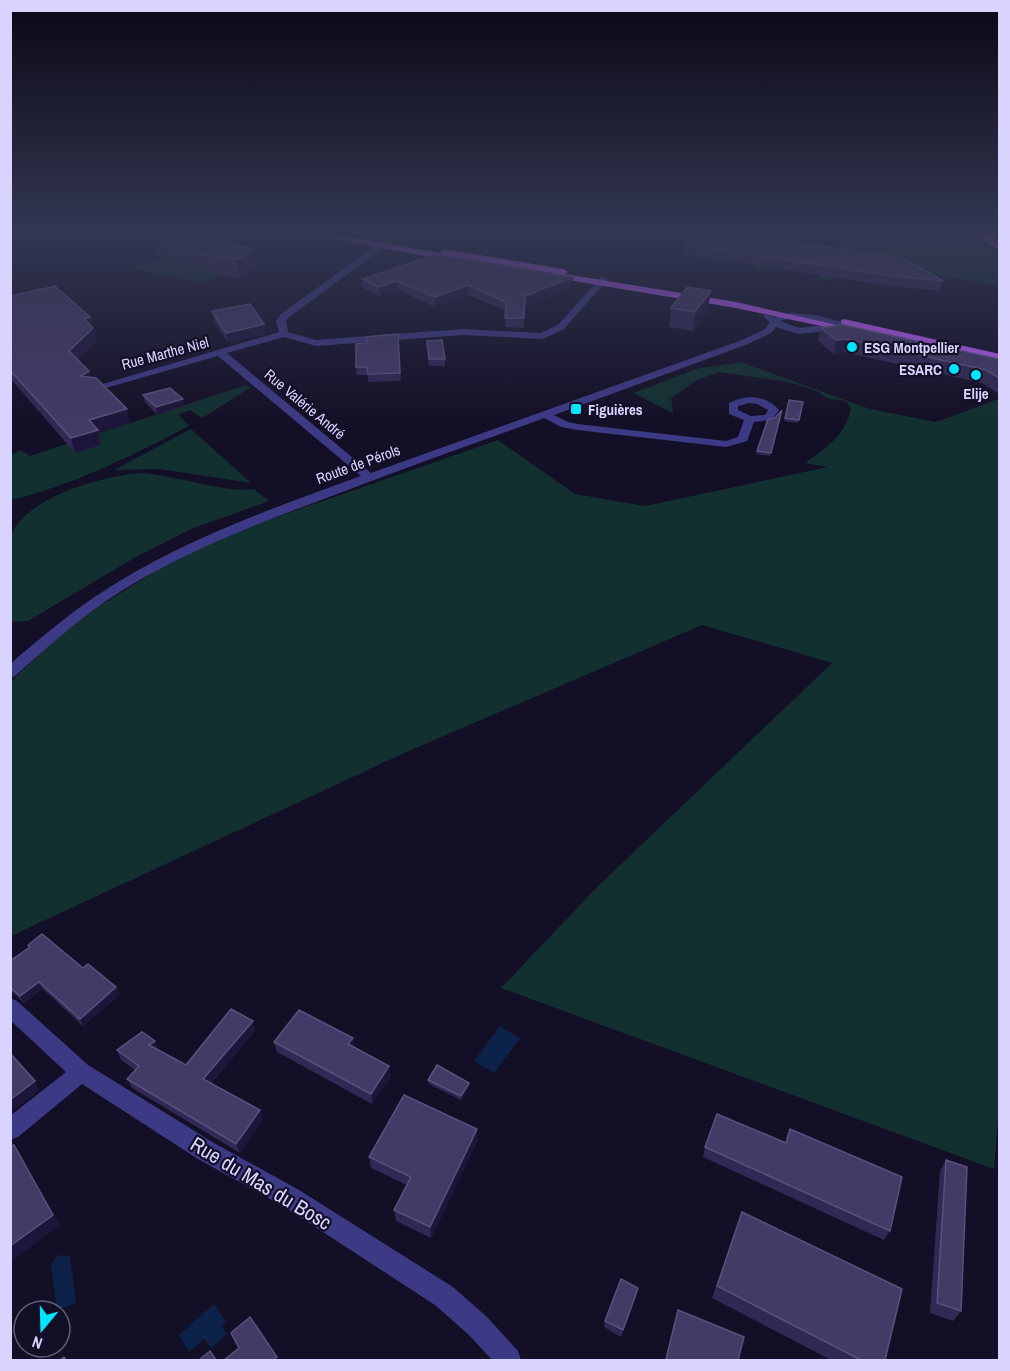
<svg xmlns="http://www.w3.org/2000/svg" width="1010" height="1371" font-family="'Archivo Narrow',sans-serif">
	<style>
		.green { fill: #12302f }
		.water { fill: #0c2248 }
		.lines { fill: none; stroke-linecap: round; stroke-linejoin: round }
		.minor { fill: #3d3a85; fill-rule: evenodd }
		.major { fill: #c25bff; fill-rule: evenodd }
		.highway { fill: #ff4fa3; fill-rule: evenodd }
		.wall { fill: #312854 }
		.shaded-wall { fill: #1d163a }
		.building { fill: #433a66; stroke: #5a527e; stroke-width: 1.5 }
		.poi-dot { fill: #00e5ff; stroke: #130f26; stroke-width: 2 }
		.labels { text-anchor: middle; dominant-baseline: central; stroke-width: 4.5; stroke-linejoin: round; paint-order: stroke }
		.far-poi-label { font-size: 15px; font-weight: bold; fill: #d9d4ff; stroke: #130f26; text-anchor: start }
		.far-street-label { font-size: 15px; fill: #d9d4ff; stroke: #130f26 }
		.near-street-label { font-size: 21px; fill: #d9d4ff; stroke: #130f26 }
	</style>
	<rect width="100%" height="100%" fill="#130f26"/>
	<g class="green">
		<polygon points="145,230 175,230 165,237 210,264 205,271 223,275 204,283 128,268 174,254"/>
		<polygon points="733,230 771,232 769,238 837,254 841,248 810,230 960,230 999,253 999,286 847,260 833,281 818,278 830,258 785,250 771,271 753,268 772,241 746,237 726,264 709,261"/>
		<path d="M 741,362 L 870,409 L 936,422 L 999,399 L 1000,1093 L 994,1169 L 501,988 L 597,887 L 832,663 L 702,625 L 402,754 L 11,936 L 11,681 L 58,637 L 93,610 L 177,558 L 260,523 L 498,440 L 575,494 L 645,506 L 828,467 L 805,463 C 826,448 845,436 851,409 L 846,401 L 828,399 L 817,391 L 789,382 L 719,372 L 697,380 L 671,398 L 673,413 L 633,393 L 696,369 Z"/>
		<path d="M 246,385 L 250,388 L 202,418 L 190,410 L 178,414 L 189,426 C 131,456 74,485 11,500 L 10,455 L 21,450 L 30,456 Z"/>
		<polygon points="191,429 251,483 160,469 114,470"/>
		<path d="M 139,473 C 173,474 226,494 254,489 L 269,501 L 191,529 L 134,558 L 28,621 L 11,622 L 10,536 C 27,497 99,477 139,473 Z"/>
	</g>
	<g class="water">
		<polygon points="500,1026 520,1038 494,1073 474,1061"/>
		<polygon points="58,1255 70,1256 76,1303 57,1310 51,1264"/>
		<polygon points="214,1304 226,1322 221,1326 227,1334 211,1348 204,1339 189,1352 179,1335"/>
	</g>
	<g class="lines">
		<g class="minor">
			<path d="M 397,230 L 407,230 L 288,318 L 286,321 L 288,332 L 316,340 L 463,329 L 541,333 L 558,325 L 601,277 L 608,279 L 564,329 L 543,339 L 463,335 L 316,346 L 284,337 L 227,353 L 371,473 L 742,340 L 765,329 L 770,322 L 763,316 L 765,314 L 775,317 L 789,313 L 815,315 L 865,328 L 860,331 L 838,326 L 834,330 L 799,334 L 776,327 L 771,333 L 748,344 L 554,415 L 568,422 L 577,424 L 726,441 L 738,437 L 744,420 L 729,414 L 729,403 C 746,394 767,395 779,410 L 772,420 L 754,422 L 747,441 L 726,447 L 577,430 L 561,427 L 544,418 C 488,439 430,459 374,480 C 283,515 188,546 106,601 C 73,624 44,650 15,676 L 10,678 L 10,664 C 38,640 65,617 96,596 C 176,542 270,509 361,476 L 218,356 L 95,391 L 86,389 L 279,332 L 276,321 L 281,314 ZM 789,319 L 831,324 L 799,328 L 780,321 ZM 749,403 L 757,404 L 768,410 L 765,415 L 751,416 L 738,410 L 738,406 Z"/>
			<polygon points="10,998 17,1001 88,1065 214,1143 299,1190 453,1287 487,1317 518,1351 521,1360 492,1360 469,1335 435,1305 283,1206 198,1159 82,1084 18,1137 10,1140 10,1116 66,1072 10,1020"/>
		</g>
		<g class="major">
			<polygon points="286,230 306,230 440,253 443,249 564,269 568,272 565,274 736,302 859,330 854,333 736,308 550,277 549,275 552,273 455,257 452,261"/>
			<polygon points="964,230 974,230 1000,244 1000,250"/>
			<polygon points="844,319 1000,354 1000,360 841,324 841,320"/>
		</g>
		<polygon class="highway" points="974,230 987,230 1000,236 1000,243"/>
	</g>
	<g class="wall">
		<polygon points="422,230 459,230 455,233"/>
		<polygon points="594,230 643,230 632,242 594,236"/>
		<polygon points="772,232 771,239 943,281 940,291 891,286 685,254 686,245"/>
		<polygon points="226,237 227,243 256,267 239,278 204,271 203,262 158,254 155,238"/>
		<polygon points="362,279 572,287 525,306 524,328 505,327 506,311 468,295 435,307 398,290 380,296 363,288"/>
		<polygon points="10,296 90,317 96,341 78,359 91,378 130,423 98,433 101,445 75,453 10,378"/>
		<polygon points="671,308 708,309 693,331 669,327"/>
		<polygon points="212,311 264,324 266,334 246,339 228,343 214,321"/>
		<polygon points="821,328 999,359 999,394 982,383 844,352 834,354 818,341"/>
		<polygon points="398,334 401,381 368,382 368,375 357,375 356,367 366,343 366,337"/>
		<polygon points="427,341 445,359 445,366 429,366"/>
		<polygon points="143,395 184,406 157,415 145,402"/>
		<polygon points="789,400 803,402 798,423 784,421"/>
		<polygon points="782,410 770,456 756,454 757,451 775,418"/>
		<polygon points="28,945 83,968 116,987 119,995 83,1026 43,989 24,1003 10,990 10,961 29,948"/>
		<polygon points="253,1021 255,1031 211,1083 263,1119 240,1153 132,1088 127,1079 135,1070 121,1060 117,1050 158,1050 186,1065"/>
		<polygon points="353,1038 355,1047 391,1076 372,1104 277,1052 274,1042"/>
		<polygon points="428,1080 469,1087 461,1100 429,1084"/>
		<polygon points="790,1129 890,1231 884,1240 703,1157 705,1147 786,1143"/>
		<polygon points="478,1140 431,1238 396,1221 394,1210 407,1185 371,1168 369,1157"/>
		<polygon points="946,1160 961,1311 953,1321 930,1313 940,1171"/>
		<polygon points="742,1212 885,1360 831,1360 712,1298"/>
		<polygon points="638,1288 637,1294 621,1337 604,1327 605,1321"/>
	</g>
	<g class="shaded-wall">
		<polygon points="636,230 643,230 632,242 632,234"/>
		<polygon points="226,237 229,253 209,255 208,248"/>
		<polygon points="254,249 256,267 239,278 236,260"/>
		<polygon points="573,277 572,287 525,306 524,328 525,296"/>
		<polygon points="397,281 398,290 380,296 379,287"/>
		<polygon points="468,285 468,295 435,307 435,297"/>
		<polygon points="711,291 708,309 693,331 695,312"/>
		<polygon points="90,317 96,341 73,364 69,351 84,319"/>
		<polygon points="264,324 266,334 246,339 228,343 226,333"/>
		<polygon points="847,339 844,352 834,354 836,340"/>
		<polygon points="89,371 93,385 80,376"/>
		<polygon points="183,399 184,406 157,415 156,407"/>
		<polygon points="127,409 130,423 98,433 101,445 75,453 71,438 89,420"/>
		<polygon points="39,982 43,989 24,1003 20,996"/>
		<polygon points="116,987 119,995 83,1026 80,1019"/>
		<polygon points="253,1021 255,1031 206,1088 203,1079"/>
		<polygon points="353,1038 355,1048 348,1044"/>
		<polygon points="155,1041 159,1051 149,1045"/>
		<polygon points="389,1066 391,1076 372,1104 371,1094"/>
		<polygon points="35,1081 40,1090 10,1113 10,1100"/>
		<polygon points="469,1083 469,1087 461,1100 461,1096"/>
		<polygon points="260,1110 263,1119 240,1153 236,1144"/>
		<polygon points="477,1129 478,1140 431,1238 430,1227"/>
		<polygon points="14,1145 21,1156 60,1225 13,1260 10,1257 10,1246"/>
		<polygon points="638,1288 637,1294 621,1337 623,1330"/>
	</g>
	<g class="building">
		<polygon points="610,230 636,230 632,234"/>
		<polygon points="699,230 758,230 772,232 768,238 905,259 943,281 893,276 686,245"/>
		<polygon points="189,231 226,237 208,248 155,238"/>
		<polygon points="221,242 254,249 236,260 201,254"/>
		<polygon points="435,255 573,277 525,296 524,318 505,318 506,302 468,285 435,297 397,281 379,287 362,279"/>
		<polygon points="55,286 90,317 84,319 93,328 69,351 89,371 80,376 96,378 127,409 89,420 98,430 71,438 10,370 10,296"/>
		<polygon points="687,287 711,291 695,312 671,308"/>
		<polygon points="250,304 264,324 244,329 226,333 212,311"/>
		<polygon points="842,325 999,359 999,378 986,370 847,339 836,340 821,328"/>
		<polygon points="398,334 400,373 368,374 367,367 356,367 356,344 367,343 366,337"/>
		<polygon points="442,340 445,359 429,359 427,341"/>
		<polygon points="170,388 183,399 156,407 143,395"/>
		<polygon points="789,400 803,402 799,420 785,418"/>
		<polygon points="782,410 771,453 757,451 768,419 775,418"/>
		<polygon points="42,934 83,968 88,964 116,987 80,1019 39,982 20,996 10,987 10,961 30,947 28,945"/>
		<polygon points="231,1009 253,1021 203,1079 260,1110 236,1144 127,1079 139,1066 117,1050 142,1032 155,1041 149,1045 186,1065"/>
		<polygon points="299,1010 353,1038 348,1044 389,1066 371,1094 274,1042"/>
		<polygon points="10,1053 35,1081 10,1100"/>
		<polygon points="437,1065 469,1083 461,1096 428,1080"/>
		<polygon points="404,1095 477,1129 430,1227 394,1210 411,1177 369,1157"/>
		<polygon points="717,1114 786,1143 790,1129 902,1177 890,1231 705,1147"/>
		<polygon points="14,1145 53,1215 10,1246 10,1147"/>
		<polygon points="946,1160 967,1167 961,1311 937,1303"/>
		<polygon points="742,1212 902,1289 885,1360 861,1360 717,1286"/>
		<polygon points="621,1279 638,1288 623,1330 605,1321"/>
		<polygon points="678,1310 744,1337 738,1360 669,1360 666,1359"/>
		<polygon points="250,1317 277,1357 273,1360 224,1360 239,1348 231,1333"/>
		<polygon points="210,1351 216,1360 199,1360"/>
		<polygon points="64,1357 66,1360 60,1360"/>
	</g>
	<linearGradient id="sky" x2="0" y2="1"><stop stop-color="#0a0815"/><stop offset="0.55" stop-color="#333752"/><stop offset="1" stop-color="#333752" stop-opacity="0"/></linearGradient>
	<rect width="1010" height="422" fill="url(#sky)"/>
	<g class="poi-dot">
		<circle cx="852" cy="347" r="6"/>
		<circle cx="954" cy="369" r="6"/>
		<circle cx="976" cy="375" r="6"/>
		<rect x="570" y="403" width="12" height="12" rx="3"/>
	</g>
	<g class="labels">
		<g class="far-poi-label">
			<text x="864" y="347">ESG Montpellier</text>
			<text x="942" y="369" text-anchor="end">ESARC</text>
			<text x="976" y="393" text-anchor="middle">Elije</text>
			<text x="588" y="409">Figuières</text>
		</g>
		<g class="far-street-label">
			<text transform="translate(165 353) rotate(-15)">Rue Marthe Niel</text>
			<text transform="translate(305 404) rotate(40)">Rue Valérie André</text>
			<text transform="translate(358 464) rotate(-20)">Route de Pérols</text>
		</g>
		<g class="near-street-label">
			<text transform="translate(261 1183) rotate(31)">Rue du Mas du Bosc</text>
		</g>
	</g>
	<rect width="1010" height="1371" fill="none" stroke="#d9d4ff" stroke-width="24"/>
	<g transform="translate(42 1329) rotate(199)"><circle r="28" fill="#130f26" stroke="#625e7d" stroke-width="1.5"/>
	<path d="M0-4.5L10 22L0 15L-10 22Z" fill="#00e5ff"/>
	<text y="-9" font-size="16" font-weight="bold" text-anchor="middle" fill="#d9d4ff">N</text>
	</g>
</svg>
